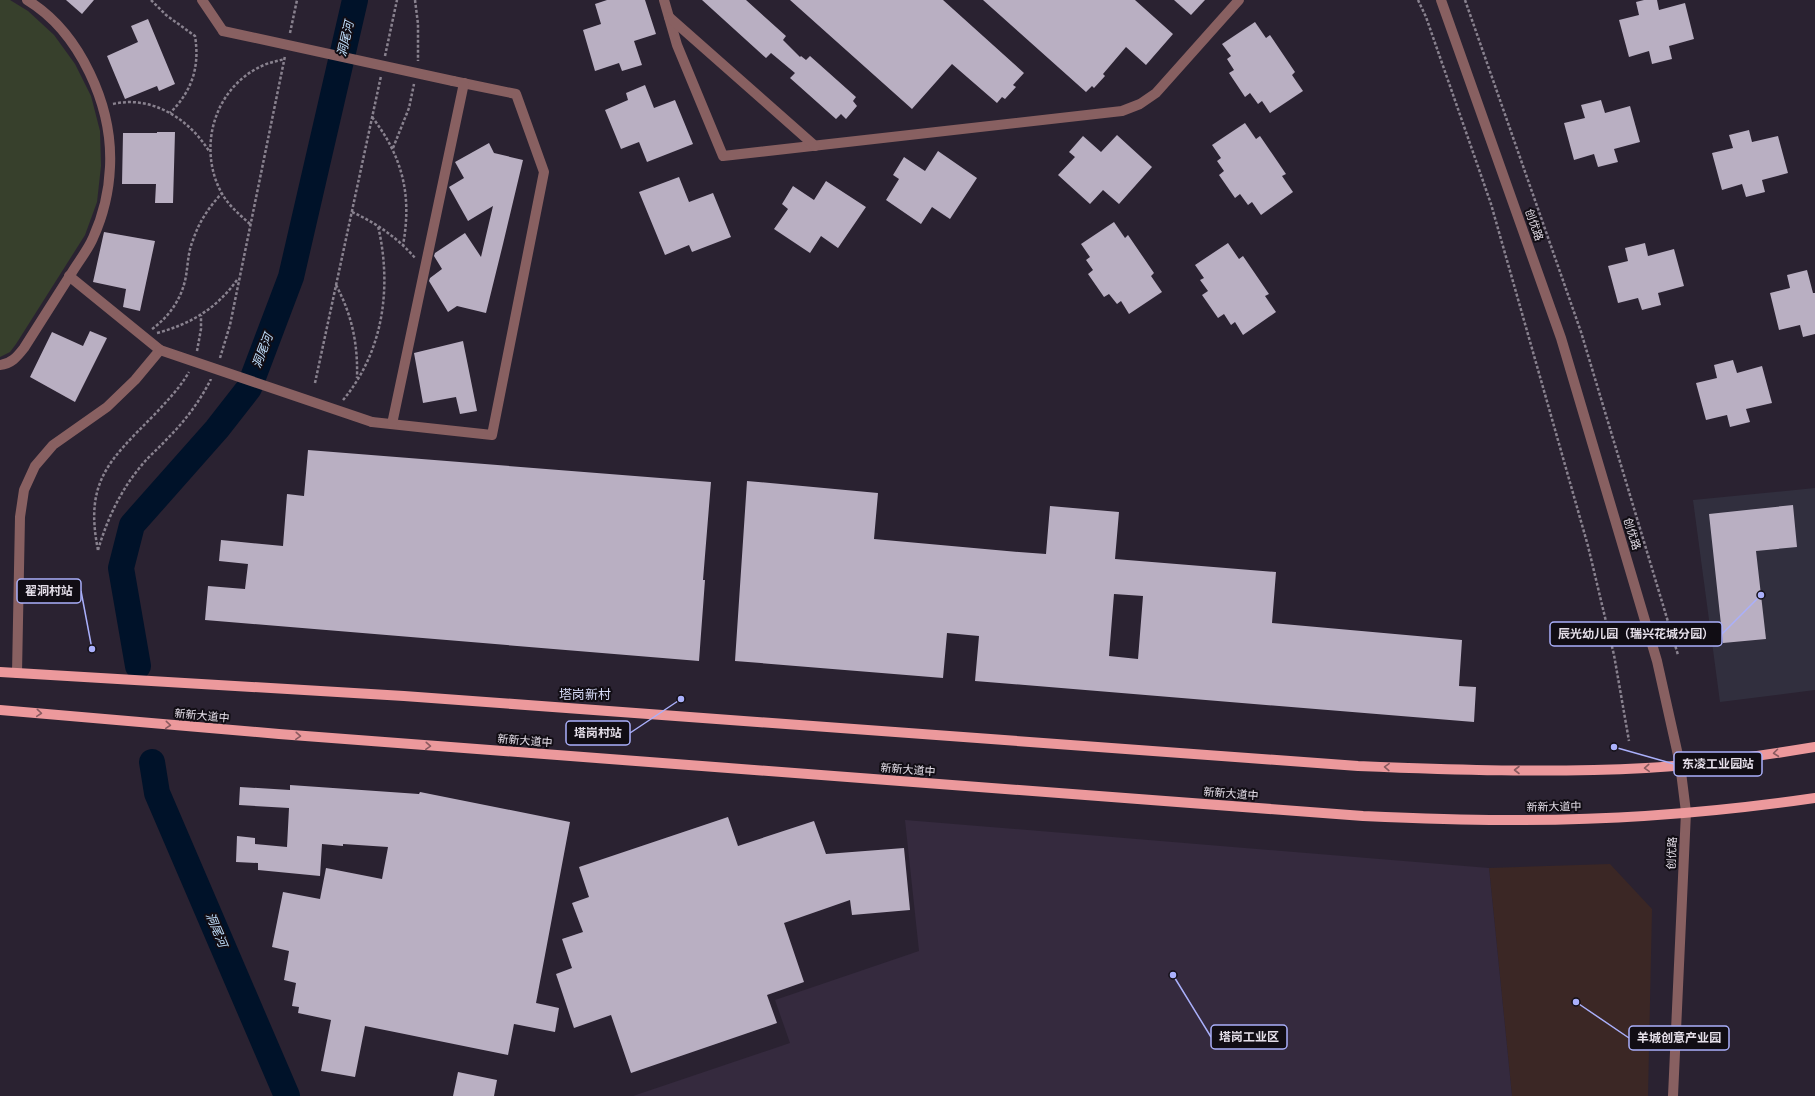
<svg xmlns="http://www.w3.org/2000/svg" width="1815" height="1096" font-family="'Sofia Sans Condensed','Noto Sans SC',sans-serif">
	<style>
		.commercial { fill: #3b2725 }
		.built { fill: #352a3e }
		.education { fill: #312f3e }
		.green { fill: #37402c }
		.lines { fill: none; stroke-linecap: round; stroke-linejoin: round }
		.river { stroke: #001229; stroke-width: 26 }
		.building { fill: #b9afc2; fill-rule: evenodd }
		.path { stroke: #89828f; stroke-width: 2.5; stroke-dasharray: 3 2; stroke-linecap: butt }
		.minor { stroke: #886061; stroke-width: 10 }
		.major { stroke: #ec999c; stroke-width: 10 }
		.minor-bridge { stroke: #886061; stroke-width: 10 }
		.oneway { stroke: #895a5f }
		.labels { text-anchor: middle; dominant-baseline: central; stroke-width: 4; stroke-linejoin: round; paint-order: stroke }
		.street-label { font-size: 11px; fill: #e5dfe9; stroke: #110d14 }
		.water-label { font-size: 12px; font-style: italic; fill: #c2e1fe; stroke: #110d14 }
		.quarter-label { font-size: 13px; fill: #d9ddfa; stroke: #110d14 }
		.leader { fill: none; stroke: #aab0fb; stroke-width: 1.5 }
		.callout-dot { fill: #aab0fb; stroke: #110d14; stroke-width: 1.5 }
		.callout { fill: #110d14; stroke: #aab0fb; stroke-width: 1.5 }
		.callout-label { font-size: 12px; text-anchor: middle; font-weight: bold; fill: #e5dfe9 }
	</style>
	<rect width="100%" height="100%" fill="#2a2231"/>
	<polygon class="commercial" points="1610,864 1652,909 1648,1096 1512,1096 1489,868"/>
	<polygon class="built" points="905,820 1489,868 1512,1096 633,1096 790,1043 775,1000 919,951"/>
	<polygon class="education" points="1815,488 1815,690 1720,702 1693,500"/>
	<polygon class="green" points="0,0 10,0 28,11 54,35 75,64 91,96 100,131 101,166 97,202 85,235 16,344 10,352 0,357"/>
	<g class="lines">
		<g class="river">
			<polyline points="138,666 121,568 132,525 217,429 249,388 291,277 355,0"/>
			<polyline points="152,762 157,793 287,1096"/>
		</g>
	</g>
	<g class="building">
		<polygon points="66,0 94,0 82,14"/>
		<polygon points="607,0 645,0 656,34 634,41 642,65 622,71 619,63 595,71 583,30 601,24 595,4"/>
		<polygon points="702,0 746,0 786,36 783,40 800,57 801,56 806,60 810,56 856,97 853,101 857,106 846,119 841,114 836,119 790,78 795,73 771,53 766,58"/>
		<polygon points="790,0 943,0 1024,73 1013,85 1016,87 1005,99 1002,97 997,103 952,64 912,109"/>
		<polygon points="983,0 1135,0 1173,34 1146,65 1126,47 1103,74 1105,76 1094,88 1092,86 1086,92"/>
		<polygon points="1174,0 1205,0 1191,15"/>
		<polygon points="1644,0 1657,0 1659,10 1685,3 1694,39 1669,46 1672,59 1652,64 1649,51 1629,57 1619,20 1639,15 1636,2"/>
		<polygon points="148,19 175,84 159,91 157,86 125,99 107,56 138,42 131,26"/>
		<polygon points="1255,22 1266,38 1270,35 1295,72 1292,75 1303,91 1270,113 1262,101 1258,104 1250,93 1245,97 1229,73 1234,70 1227,59 1231,56 1222,44"/>
		<polygon points="645,85 654,108 675,100 693,144 647,162 639,142 621,149 605,110 628,100 626,93"/>
		<polygon points="1601,100 1605,113 1630,106 1640,142 1614,149 1618,162 1598,167 1594,154 1574,160 1564,123 1585,118 1581,105"/>
		<polygon points="1245,123 1256,139 1260,136 1286,174 1282,176 1293,192 1261,215 1252,202 1248,205 1240,194 1235,198 1219,175 1224,171 1217,161 1221,158 1212,145"/>
		<polygon points="1749,130 1752,142 1778,136 1788,173 1762,180 1765,192 1746,197 1742,184 1722,190 1712,153 1733,148 1729,135"/>
		<polygon points="157,132 175,132 173,203 155,203 156,184 122,184 123,133 157,133"/>
		<polygon points="1117,135 1152,167 1119,204 1103,190 1090,204 1058,175 1075,157 1069,152 1083,136 1101,152"/>
		<polygon points="489,143 494,153 523,160 503,244 486,313 457,306 448,312 429,281 430,278 442,269 434,256 435,253 465,233 481,257 493,206 468,221 449,187 464,178 455,162"/>
		<polygon points="938,151 977,178 950,219 932,207 921,224 886,200 899,179 893,175 904,157 925,171"/>
		<polygon points="679,177 689,202 713,193 731,237 692,252 689,245 665,255 639,192"/>
		<polygon points="826,181 866,207 838,248 821,236 810,253 774,229 788,209 782,204 793,186 814,200"/>
		<polygon points="1114,222 1125,238 1128,235 1154,273 1151,276 1162,292 1129,314 1121,301 1117,304 1109,294 1104,297 1088,274 1093,270 1086,260 1090,257 1081,244"/>
		<polygon points="104,232 155,241 140,311 123,307 126,289 93,282"/>
		<polygon points="1228,243 1239,259 1243,256 1269,294 1265,296 1276,312 1243,335 1235,322 1231,325 1224,314 1218,318 1202,295 1208,291 1200,280 1204,278 1195,265"/>
		<polygon points="1645,243 1648,256 1674,249 1684,286 1658,293 1661,305 1642,310 1638,298 1618,303 1608,266 1628,261 1625,248"/>
		<polygon points="1807,270 1813,293 1815,293 1815,334 1803,337 1800,325 1779,330 1770,293 1790,288 1787,275"/>
		<polygon points="90,331 107,338 75,402 30,377 52,332 83,346"/>
		<polygon points="463,341 477,411 460,414 456,397 423,403 414,353"/>
		<polygon points="1733,360 1737,373 1762,366 1772,403 1746,409 1750,422 1730,427 1727,415 1706,420 1696,383 1717,378 1714,365"/>
		<polygon points="308,450 711,482 703,580 705,580 699,661 205,620 208,586 245,589 248,564 219,561 221,540 283,546 287,494 304,496"/>
		<path d="M 747,481 L 878,493 L 874,539 L 1019,552 L 1046,554 L 1050,506 L 1119,512 L 1115,559 L 1276,572 L 1272,623 L 1462,640 L 1459,686 L 1476,687 L 1474,722 L 975,681 L 979,636 L 947,633 L 943,678 L 735,661 ZM 1114,594 L 1143,596 L 1138,659 L 1109,656 Z"/>
		<polygon points="1793,505 1797,547 1756,551 1766,639 1723,643 1709,514"/>
		<polygon points="290,785 419,794 420,792 570,822 536,1003 559,1008 555,1032 514,1024 508,1055 365,1026 355,1077 321,1071 331,1020 298,1013 299,1007 292,1006 296,983 284,980 289,951 272,947 283,892 320,899 326,868 382,879 388,847 343,844 343,846 322,844 320,876 258,870 258,863 236,862 237,836 255,838 255,844 287,847 289,808 239,805 240,787 290,790"/>
		<polygon points="728,817 738,846 814,821 826,854 904,848 910,910 852,915 850,900 784,923 804,982 767,995 777,1023 631,1073 611,1015 574,1028 556,974 572,968 562,939 583,932 572,903 589,897 579,867"/>
		<polygon points="458,1072 497,1080 494,1096 453,1096"/>
	</g>
	<g class="lines">
		<g class="path">
			<path d="M 151,0 L 166,15 L 195,36 C 200,67 192,91 170,113"/>
			<polyline points="415,0 418,24 418,61"/>
			<polyline points="1418,0 1426,17 1491,204 1588,546 1614,655 1629,741"/>
			<polyline points="1465,0 1581,332 1678,655"/>
			<polyline points="290,33 297,0"/>
			<polyline points="385,56 397,0"/>
			<path d="M 113,104 C 152,95 189,119 209,151"/>
			<path d="M 372,117 C 403,157 412,196 403,245"/>
			<polyline points="393,148 409,108 414,84"/>
			<path d="M 352,212 C 376,223 398,238 415,258"/>
			<path d="M 250,224 C 239,214 228,205 221,192 C 197,146 215,86 264,65 C 271,62 278,61 285,59"/>
			<path d="M 336,285 C 352,315 358,344 357,378"/>
			<path d="M 152,329 C 170,316 182,298 186,276 C 188,264 188,252 193,240 C 199,222 209,207 222,193"/>
			<path d="M 157,333 C 191,324 217,308 237,280"/>
			<polyline points="197,351 201,329 201,315"/>
			<polyline points="220,358 230,325 285,56"/>
			<polyline points="315,383 381,76"/>
			<path d="M 343,400 C 384,351 392,286 378,226"/>
			<path d="M 98,550 C 107,520 120,491 141,466 C 149,456 159,448 168,438 C 185,421 200,401 211,379"/>
			<path d="M 98,550 C 84,481 110,460 154,415 C 167,401 179,389 189,372"/>
		</g>
		<g class="minor">
			<polyline points="202,0 223,31"/>
			<polyline points="664,0 677,45 723,156 1122,111 1140,104 1156,93 1239,0"/>
			<polyline points="1441,0 1561,338 1657,661 1680,764 1686,812 1673,1096"/>
			<polyline points="669,17 815,146"/>
			<path d="M 0,365 C 11,364 17,357 24,348 C 39,324 55,299 71,274 C 78,262 88,250 93,238 C 103,216 109,191 110,167 C 113,106 80,32 27,0"/>
			<polyline points="372,422 492,435 544,172 516,94 453,81"/>
			<polyline points="392,424 464,83"/>
			<polyline points="17,673 20,517 24,490 35,466 53,445 107,407 135,380 160,350 69,276"/>
		</g>
		<g class="major">
			<path d="M 0,672 L 404,696 L 1358,766 C 1454,770 1550,773 1646,768 C 1702,765 1760,756 1815,747"/>
			<path d="M 0,710 L 279,734 L 1363,816 C 1409,818 1456,820 1502,820 C 1606,821 1712,813 1815,798"/>
		</g>
		<g class="minor-bridge">
			<polyline points="223,31 453,81"/>
			<polyline points="160,350 372,422"/>
		</g>
	</g>
	<defs><path id="oneway-chevron" d="M-2-3.5L2.5 0L-2 3.5" fill="none" stroke-width="1.6" stroke-linecap="round" stroke-linejoin="round"/></defs>
	<g class="oneway">
		<use href="#oneway-chevron" transform="translate(39 713) rotate(5)"/>
		<use href="#oneway-chevron" transform="translate(168 725) rotate(5)"/>
		<use href="#oneway-chevron" transform="translate(298 736) rotate(4)"/>
		<use href="#oneway-chevron" transform="translate(428 746) rotate(4)"/>
		<use href="#oneway-chevron" transform="translate(1776 753) rotate(173)"/>
		<use href="#oneway-chevron" transform="translate(1387 767) rotate(-178)"/>
		<use href="#oneway-chevron" transform="translate(1647 768) rotate(176)"/>
		<use href="#oneway-chevron" transform="translate(1517 770) rotate(-180)"/>
	</g>
	<g class="labels">
		<g class="street-label">
			<text transform="translate(1534 225) rotate(71)">创优路</text>
			<text transform="translate(1632 534) rotate(73)">创优路</text>
			<text transform="translate(202 716) rotate(5)">新新大道中</text>
			<text transform="translate(525 741) rotate(4)">新新大道中</text>
			<text transform="translate(908 770) rotate(4)">新新大道中</text>
			<text transform="translate(1231 794) rotate(4)">新新大道中</text>
			<text transform="translate(1554 807) rotate(-1)">新新大道中</text>
			<text transform="translate(1672 853) rotate(-87)">创优路</text>
		</g>
		<g class="water-label">
			<text transform="translate(346 39) rotate(-77)">洞尾河</text>
			<text transform="translate(263 351) rotate(-69)">洞尾河</text>
			<text transform="translate(216 930) rotate(67)">洞尾河</text>
		</g>
		<g class="quarter-label">
			<text x="585" y="695">塔岗新村</text>
		</g>
	</g>
	<path class="leader" d="M92 649L81 591M1761 595L1722 634M681 699L630 733M1614 747L1674 764M1173 975L1211 1037M1576 1002L1629 1038"/>
	<g class="callout-dot">
		<circle cx="92" cy="649" r="4"/>
		<circle cx="1761" cy="595" r="4"/>
		<circle cx="681" cy="699" r="4"/>
		<circle cx="1614" cy="747" r="4"/>
		<circle cx="1173" cy="975" r="4"/>
		<circle cx="1576" cy="1002" r="4"/>
	</g>
	<g class="callout">
		<rect x="17" y="579" width="64" height="24" rx="4"/>
		<rect x="1550" y="622" width="172" height="24" rx="4"/>
		<rect x="566" y="721" width="64" height="24" rx="4"/>
		<rect x="1674" y="752" width="88" height="24" rx="4"/>
		<rect x="1211" y="1025" width="76" height="24" rx="4"/>
		<rect x="1629" y="1026" width="100" height="24" rx="4"/>
	</g>
	<g class="callout-label">
		<text x="49" y="595">翟洞村站</text>
		<text x="1636" y="638">辰光幼儿园（瑞兴花城分园）</text>
		<text x="598" y="737">塔岗村站</text>
		<text x="1718" y="768">东凌工业园站</text>
		<text x="1249" y="1041">塔岗工业区</text>
		<text x="1679" y="1042">羊城创意产业园</text>
	</g>
</svg>
